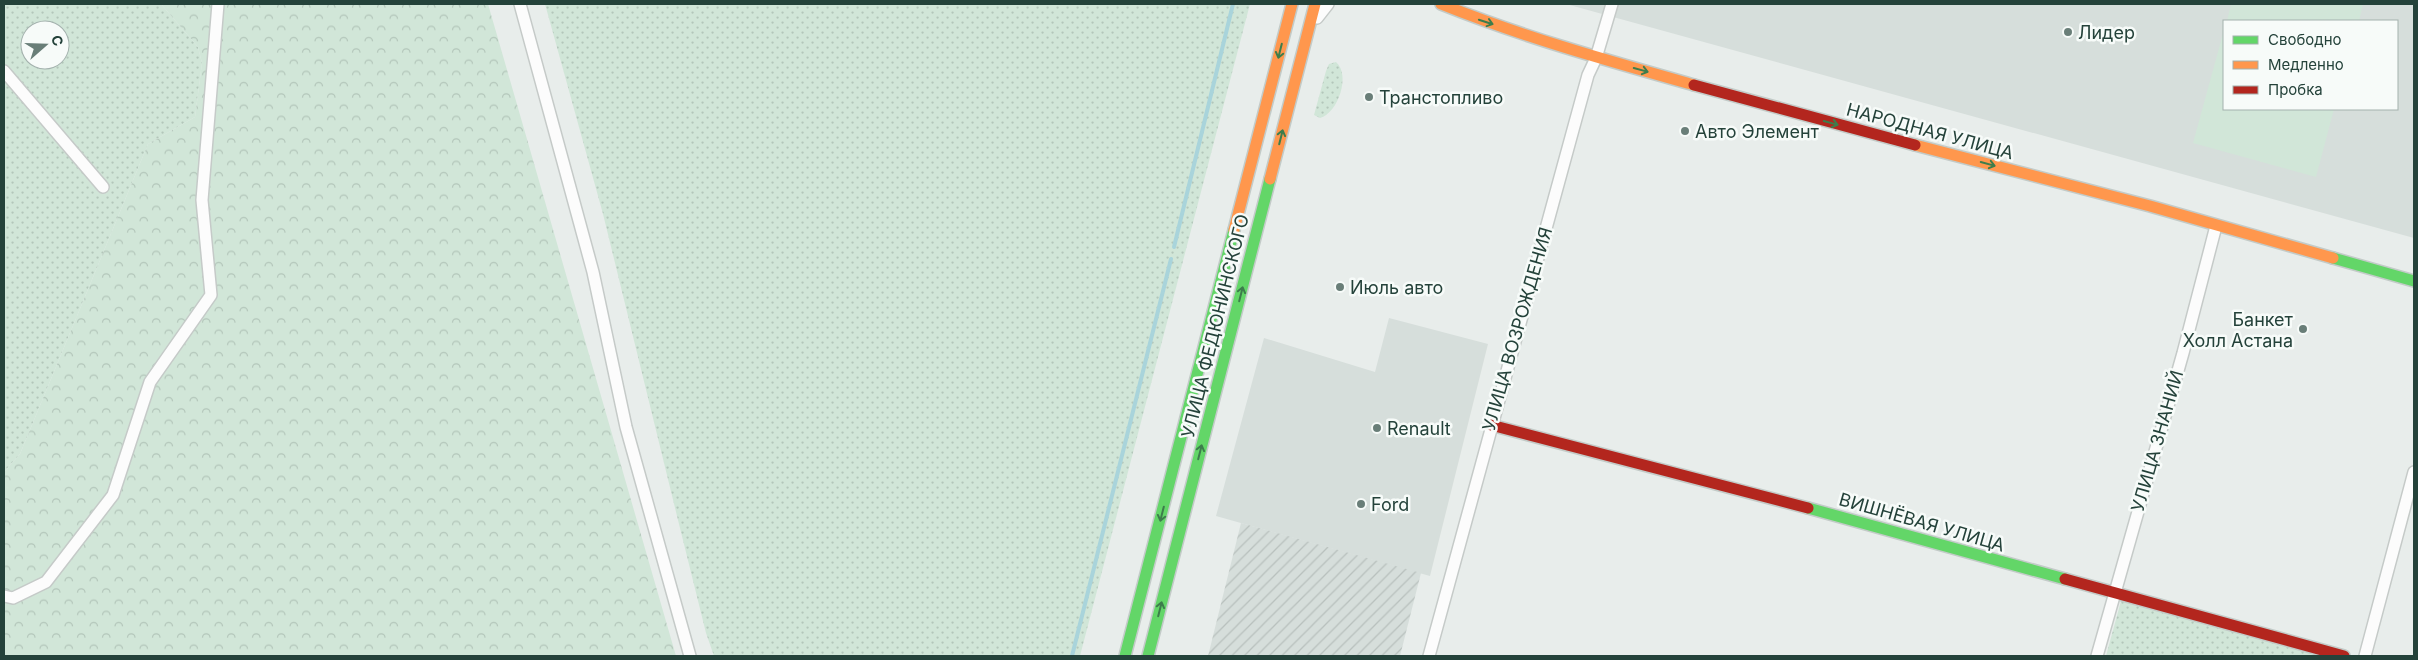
<svg xmlns="http://www.w3.org/2000/svg" width="2418" height="660" font-family="Inter,sans-serif">
	<style>
		.built { fill: #d6dedb; fill-rule: evenodd }
		.industrial { fill: url(#industrial-furrows) }
		.green { fill: url(#green-dots); fill-rule: evenodd }
		.forest { fill: url(#forest-crowns) }
		.pitch { fill: #d1e6d8 }
		.lines { fill: none; stroke-linecap: round; stroke-linejoin: round }
		.stream { stroke: #a9d4db; stroke-width: 4 }
		.street-casing { stroke: #c5cac8; stroke-width: 14 }
		.fast-casing { stroke: #c3cbc8; stroke-width: 14 }
		.slow-casing { stroke: #c3cbc8; stroke-width: 14 }
		.jam-casing { stroke: #c3cbc8; stroke-width: 14 }
		.street { stroke: #fcfcfc; stroke-width: 11 }
		.fast { stroke: #63d668; stroke-width: 11 }
		.slow { stroke: #ff974d; stroke-width: 11 }
		.jam { stroke: #b3261e; stroke-width: 11 }
		.oneway { stroke: #3d7d4c }
		.poi-dot { fill: #697e78; stroke: #f7fbf9; stroke-width: 2 }
		.labels { text-anchor: middle; dominant-baseline: central; stroke-width: 5; stroke-linejoin: round; paint-order: stroke }
		.poi-label { font-size: 18px; fill: #24423a; stroke: #f7fbf9; text-anchor: start }
		.street-label { font-size: 18px; fill: #24423a; stroke: #f7fbf9 }
	</style>
	<defs>
		<pattern id="industrial-furrows" width="10" height="10" patternUnits="userSpaceOnUse" patternTransform="scale(1.25)"><rect width="10" height="10" fill="#d6dedb"/><path d="M-1 1l2-2M0 10L10 0M9 11l2-2" fill="none" stroke="#b8c0bd"/></pattern>
		<pattern id="green-dots" width="8" height="8" patternUnits="userSpaceOnUse" patternTransform="scale(1.25)"><rect width="8" height="8" fill="#d1e6d8"/><path d="M2 2h.1M6 6h.1" fill="none" stroke="#b3c6ba" stroke-width="1.8" stroke-linecap="round"/></pattern>
		<pattern id="forest-crowns" width="20" height="18" patternUnits="userSpaceOnUse" patternTransform="scale(1.25)"><rect width="20" height="18" fill="#d1e6d8"/><path d="M2 6a3 3 0 1 1 6 0M12 15a3 3 0 1 1 6 0" fill="none" stroke="#b3c6ba"/></pattern>
	</defs>
	<rect width="100%" height="100%" fill="#e8edeb"/>
	<g class="built">
		<path d="M 1566,4 L 2414,4 L 2414,238 ZM 2224,21 L 2397,21 L 2397,109 L 2224,109 Z"/>
		<polygon points="1389,318 1488,344 1430,576 1216,516 1264,338 1375,372"/>
	</g>
	<polygon class="industrial" points="1241,523 1421,573 1400,656 1208,656"/>
	<g class="green">
		<path d="M 4,4 L 161,4 L 198,47 L 202,63 L 195,117 L 148,144 L 20,454 L 4,472 ZM 30,30 L 60,30 L 60,60 L 30,60 Z"/>
		<polygon points="545,4 1250,4 1080,656 714,656 706,633 677,516 603,214"/>
		<path d="M 1336,62 C 1351,75 1338,113 1320,118 L 1314,115 L 1326,71 L 1329,64 Z"/>
		<polygon points="2121,601 2324,656 2106,656"/>
	</g>
	<polygon class="forest" points="161,4 488,4 676,656 4,656 4,472 20,454 148,144 195,117 202,63 198,47"/>
	<g class="pitch">
		<polygon points="2231,4 2363,4 2359,21 2227,21"/>
		<polygon points="2224,30 2224,109 2334,109 2316,177 2193,143"/>
	</g>
	<g class="lines">
		<g class="stream">
			<polyline points="1174,247 1233,4"/>
			<polyline points="1072,656 1171,259"/>
		</g>
		<g class="street-casing">
			<g id="street">
				<polyline points="520,4 593,272 626,427 690,656"/>
				<polyline points="1317,18 1328,4"/>
				<polyline points="4,71 103,187"/>
				<polyline points="4,596 13,598 46,582 113,495 150,382 211,295 202,200 218,4"/>
				<polyline points="1429,656 1588,75 1596,58 1612,4"/>
				<polyline points="2097,656 2183,353 2216,226"/>
				<polyline points="2365,656 2414,472"/>
			</g>
		</g>
		<g class="fast-casing">
			<g id="fast">
				<polyline points="2333,258 2414,281"/>
				<polyline points="1808,508 2065,579"/>
				<polyline points="1125,656 1234,230"/>
				<polyline points="1148,656 1270,179"/>
			</g>
		</g>
		<g class="slow-casing">
			<g id="slow">
				<path d="M 1441,4 C 1523,37 1609,61 1694,85"/>
				<polyline points="1915,145 2150,206 2333,258"/>
				<polyline points="1270,179 1315,4"/>
				<polyline points="1234,230 1292,4"/>
			</g>
		</g>
		<g class="jam-casing">
			<g id="jam">
				<polyline points="1694,85 1915,145"/>
				<polyline points="1491,425 1808,508"/>
				<polyline points="2065,579 2344,656"/>
			</g>
		</g>
		<use href="#street" class="street"/>
		<use href="#fast" class="fast"/>
		<use href="#slow" class="slow"/>
		<use href="#jam" class="jam"/>
	</g>
	<defs><path id="oneway-shaft" d="M-6 0H5M1.5-3L5.5 0L1.5 3" fill="none" stroke-width="1.6" stroke-linecap="round" stroke-linejoin="round" transform="scale(1.25)"/></defs>
	<g class="oneway">
		<use href="#oneway-shaft" transform="translate(1486 22) rotate(18)"/>
		<use href="#oneway-shaft" transform="translate(1280 51) rotate(104)"/>
		<use href="#oneway-shaft" transform="translate(1641 70) rotate(15)"/>
		<use href="#oneway-shaft" transform="translate(1831 123) rotate(15)"/>
		<use href="#oneway-shaft" transform="translate(1281 137) rotate(-76)"/>
		<use href="#oneway-shaft" transform="translate(1988 164) rotate(15)"/>
		<use href="#oneway-shaft" transform="translate(1241 294) rotate(-76)"/>
		<use href="#oneway-shaft" transform="translate(1200 452) rotate(-76)"/>
		<use href="#oneway-shaft" transform="translate(1162 514) rotate(104)"/>
		<use href="#oneway-shaft" transform="translate(1160 609) rotate(-76)"/>
	</g>
	<g class="poi-dot">
		<circle cx="2068" cy="32" r="5"/>
		<circle cx="1369" cy="97" r="5"/>
		<circle cx="1685" cy="131" r="5"/>
		<circle cx="1340" cy="287" r="5"/>
		<circle cx="2303" cy="329" r="5"/>
		<circle cx="1377" cy="428" r="5"/>
		<circle cx="1361" cy="504" r="5"/>
	</g>
	<g class="labels">
		<g class="poi-label">
			<text x="2078" y="32">Лидер</text>
			<text x="1379" y="97">Транстопливо</text>
			<text x="1695" y="131">Авто Элемент</text>
			<text x="1350" y="287">Июль авто</text>
			<text x="2293" y="319" text-anchor="end">Банкет<tspan x="2293" dy="21">Холл Астана</tspan></text>
			<text x="1387" y="428">Renault</text>
			<text x="1371" y="504">Ford</text>
		</g>
		<g class="street-label">
			<text transform="translate(1930 131) rotate(15)">НАРОДНАЯ УЛИЦА</text>
			<text transform="translate(1215 326) rotate(-76)">УЛИЦА ФЕДЮНИНСКОГО</text>
			<text transform="translate(1517 329) rotate(-74)">УЛИЦА ВОЗРОЖДЕНИЯ</text>
			<text transform="translate(2157 441) rotate(-74)">УЛИЦА ЗНАНИЙ</text>
			<text transform="translate(1922 522) rotate(16)">ВИШНЁВАЯ УЛИЦА</text>
		</g>
	</g>
	<rect width="2418" height="660" fill="none" stroke="#24423a" stroke-width="10"/>
	<rect x="2223" y="20" width="175" height="90" fill="#f7fbf9" stroke="#a3b1ad"/>
	<rect x="2233" y="36" width="25" height="8" fill="#63d668" stroke="#a3b1ad"/>
	<text x="2268" y="45" font-size="15" fill="#24423a">Свободно</text>
	<rect x="2233" y="61" width="25" height="8" fill="#ff974d" stroke="#a3b1ad"/>
	<text x="2268" y="70" font-size="15" fill="#24423a">Медленно</text>
	<rect x="2233" y="86" width="25" height="8" fill="#b3261e" stroke="#a3b1ad"/>
	<text x="2268" y="95" font-size="15" fill="#24423a">Пробка</text>
	<g transform="translate(45 45) rotate(70)"><circle r="24" fill="#f7fbf9" stroke="#a3b1ad"/>
	<path d="M0-4L9 19L0 12L-9 19Z" fill="#697e78"/>
	<text y="-8" font-size="14" font-weight="bold" text-anchor="middle" fill="#24423a">С</text>
	</g>
</svg>
